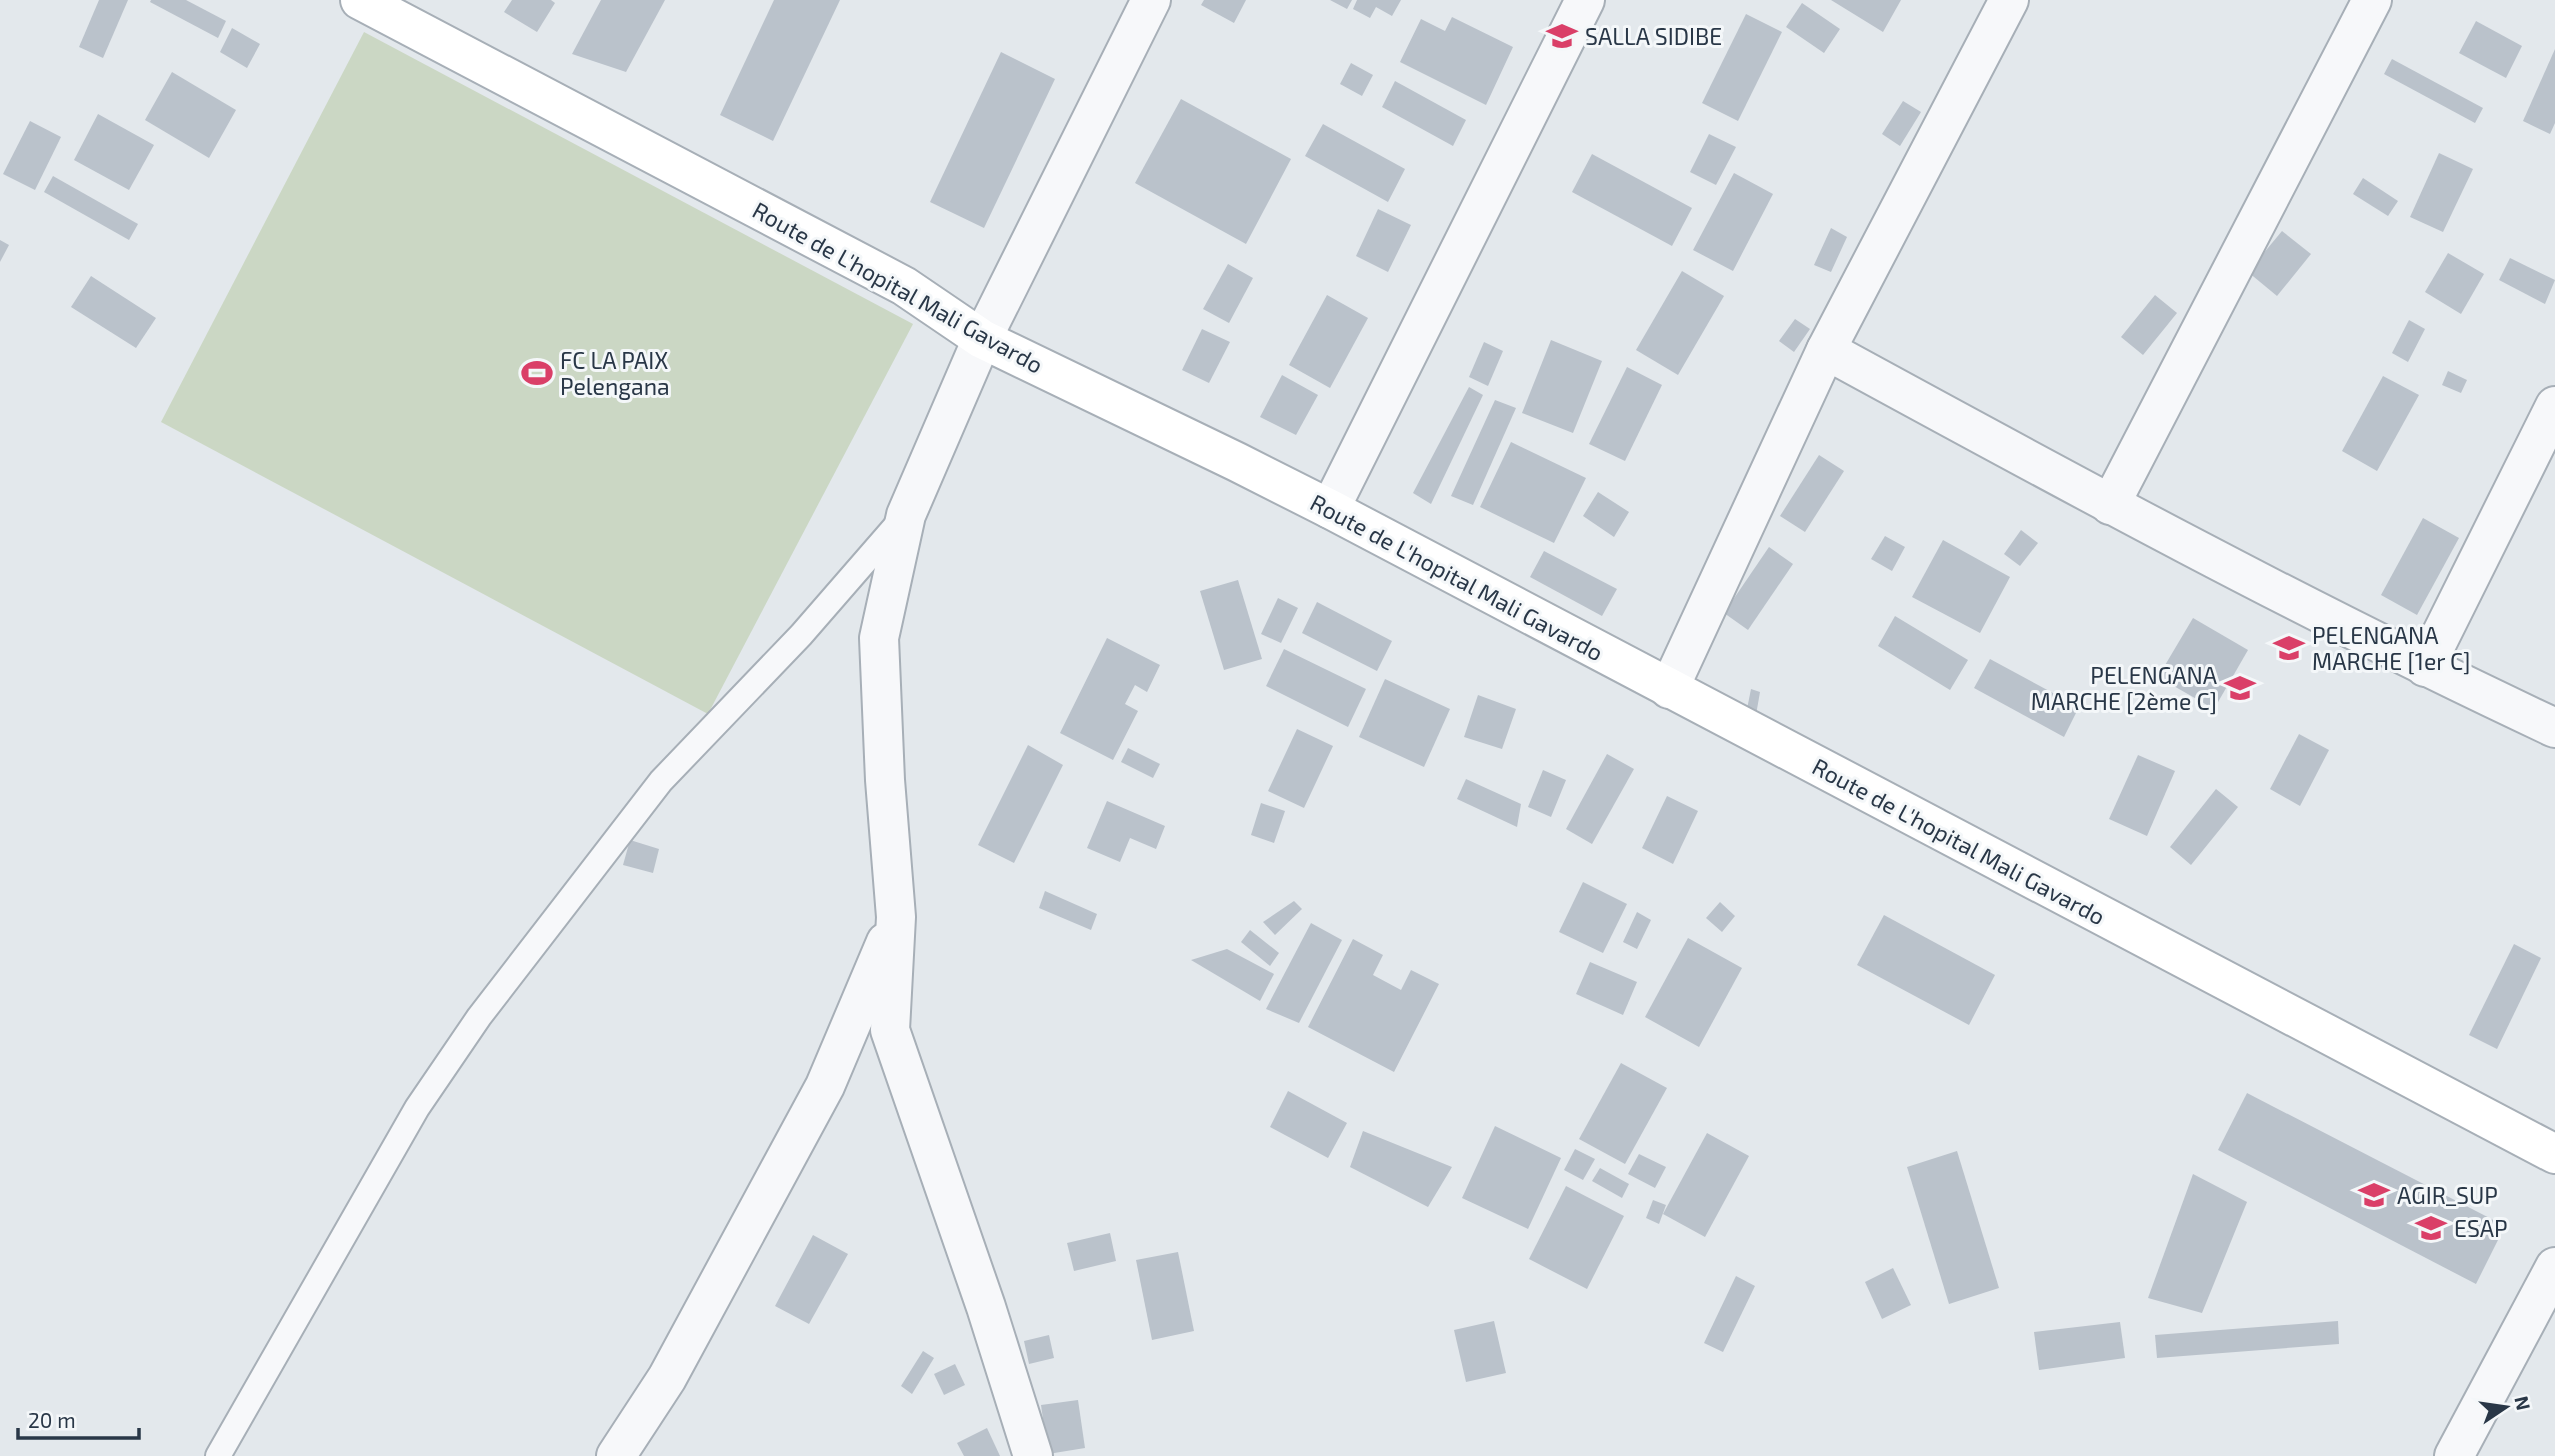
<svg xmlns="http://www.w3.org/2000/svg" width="2555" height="1456" font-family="'Exo 2',sans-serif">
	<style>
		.green { fill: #cbd7c4 }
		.building { fill: #bac2cb }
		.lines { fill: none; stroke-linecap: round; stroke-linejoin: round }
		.lane-casing { stroke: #a7afb7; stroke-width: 28 }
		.street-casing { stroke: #a7afb7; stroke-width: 42 }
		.secondary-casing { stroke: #a7afb7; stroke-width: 42 }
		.lane { stroke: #f7f8fa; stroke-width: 24 }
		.street { stroke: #f7f8fa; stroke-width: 38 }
		.secondary { stroke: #fff; stroke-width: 38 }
		.labels { text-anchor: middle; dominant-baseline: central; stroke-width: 6; stroke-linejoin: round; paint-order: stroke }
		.poi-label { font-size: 23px; fill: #293747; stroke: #f4f7f9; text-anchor: start }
		.street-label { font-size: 23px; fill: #293747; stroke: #f4f7f9 }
	</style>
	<rect width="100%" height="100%" fill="#e3e8ec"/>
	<polygon class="green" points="364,32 913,324 708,714 161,422"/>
	<g class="building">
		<polygon points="99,0 128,0 103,58 79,47"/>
		<polygon points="151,0 186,0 226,21 218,38 150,2"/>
		<polygon points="512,0 551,0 555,3 537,32 504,12"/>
		<polygon points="601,0 665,0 626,72 572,54"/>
		<polygon points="774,0 840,0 773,141 720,115"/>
		<polygon points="1204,0 1246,0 1234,23 1201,5"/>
		<polygon points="1330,0 1352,0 1347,9"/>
		<polygon points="1357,0 1401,0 1392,16 1376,7 1370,18 1353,9"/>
		<polygon points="1831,0 1901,0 1883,32"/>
		<polygon points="1802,3 1840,29 1824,53 1786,27"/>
		<polygon points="1746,14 1782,32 1738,121 1702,103"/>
		<polygon points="1452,17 1513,47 1486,105 1400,62 1421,19 1445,31"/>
		<polygon points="2476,21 2522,46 2506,78 2459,53"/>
		<polygon points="232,28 260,44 247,68 220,52"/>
		<polygon points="2555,49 2555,123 2550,134 2523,121"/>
		<polygon points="1001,52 1055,79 984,228 930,202"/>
		<polygon points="2392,59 2483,108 2475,123 2384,74"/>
		<polygon points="1351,63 1373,75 1362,96 1340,84"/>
		<polygon points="172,72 236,110 209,158 145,120"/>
		<polygon points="1395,81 1466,120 1453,146 1382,107"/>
		<polygon points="1181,99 1291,159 1246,244 1135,183"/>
		<polygon points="1903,101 1921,112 1900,146 1882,134"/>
		<polygon points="98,114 154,145 129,190 74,160"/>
		<polygon points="30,121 61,137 35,190 3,174"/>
		<polygon points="1323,124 1405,169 1388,202 1305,156"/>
		<polygon points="1709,134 1736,147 1716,185 1690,172"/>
		<polygon points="2439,153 2473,169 2443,232 2410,217"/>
		<polygon points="1592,154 1692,208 1672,246 1572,192"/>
		<polygon points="1734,173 1773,194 1733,271 1693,250"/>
		<polygon points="53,176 138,224 129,240 44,192"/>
		<polygon points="2363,178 2398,201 2388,216 2353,194"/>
		<polygon points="1378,209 1411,225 1388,272 1356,256"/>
		<polygon points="1831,228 1847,237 1831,272 1814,265"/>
		<polygon points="2282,231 2311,254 2277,296 2248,272"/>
		<polygon points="0,240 9,245 0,262"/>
		<polygon points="2448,253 2484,274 2461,314 2425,292"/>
		<polygon points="2510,258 2555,280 2545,304 2499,280"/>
		<polygon points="1228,264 1253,278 1229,323 1203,309"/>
		<polygon points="1682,271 1724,296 1678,375 1636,350"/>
		<polygon points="91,276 156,318 136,348 71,307"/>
		<polygon points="1327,295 1368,318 1330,388 1289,365"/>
		<polygon points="2155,295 2177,313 2143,355 2121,337"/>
		<polygon points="1795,319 1810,329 1794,352 1779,341"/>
		<polygon points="2409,320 2425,329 2408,362 2392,353"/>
		<polygon points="1202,329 1230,342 1209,383 1182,370"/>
		<polygon points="1551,340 1602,361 1573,433 1522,413"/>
		<polygon points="1484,342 1503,351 1488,386 1469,377"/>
		<polygon points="1627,367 1662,385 1625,461 1589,444"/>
		<polygon points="2448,371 2467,380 2461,393 2442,385"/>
		<polygon points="1282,375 1318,395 1296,435 1260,417"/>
		<polygon points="2383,376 2419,395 2377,471 2342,451"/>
		<polygon points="1469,387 1483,395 1431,504 1413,493"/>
		<polygon points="1495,400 1516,408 1473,505 1451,496"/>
		<polygon points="1511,442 1586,478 1554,543 1480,507"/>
		<polygon points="1819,455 1844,471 1805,532 1780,516"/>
		<polygon points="1598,492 1629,512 1614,537 1583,516"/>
		<polygon points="2423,518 2459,538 2417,615 2381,595"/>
		<polygon points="2021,530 2038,543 2020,566 2004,554"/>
		<polygon points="1885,536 1905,547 1892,571 1871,559"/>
		<polygon points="1943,540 2010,577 1980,633 1912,597"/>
		<polygon points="1769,547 1793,564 1748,630 1724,613"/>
		<polygon points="1544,551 1617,589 1602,616 1530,577"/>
		<polygon points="1238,580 1262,659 1224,670 1200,591"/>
		<polygon points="1278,598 1298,608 1281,643 1261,634"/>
		<polygon points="1317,602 1392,641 1377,671 1302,633"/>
		<polygon points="1895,616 1968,660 1950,690 1878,646"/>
		<polygon points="2193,618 2248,650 2214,709 2158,677"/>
		<polygon points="1107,638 1160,665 1147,692 1135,685 1125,704 1138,711 1113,760 1060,733"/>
		<polygon points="1284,649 1366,689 1348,727 1266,686"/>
		<polygon points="1990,659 2079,707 2064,737 1974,688"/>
		<polygon points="1385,679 1450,709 1424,767 1359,737"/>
		<polygon points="1751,689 1760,692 1756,715 1746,714"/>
		<polygon points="1478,695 1516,709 1502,749 1464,737"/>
		<polygon points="1297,729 1333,746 1304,808 1268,791"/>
		<polygon points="2299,734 2329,750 2300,806 2270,789"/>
		<polygon points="1028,745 1063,765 1014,863 978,845"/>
		<polygon points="1128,748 1160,764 1153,778 1121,762"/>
		<polygon points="1607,754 1634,769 1592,844 1566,829"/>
		<polygon points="2138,755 2175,771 2147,836 2109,819"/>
		<polygon points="1543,770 1566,780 1551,817 1528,807"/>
		<polygon points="1466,779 1521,804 1517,827 1457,799"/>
		<polygon points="2216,789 2238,807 2191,865 2170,847"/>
		<polygon points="1667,796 1698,811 1673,864 1642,848"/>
		<polygon points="1107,801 1165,826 1156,849 1130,838 1120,862 1087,848"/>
		<polygon points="1261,803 1285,811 1274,843 1251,835"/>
		<polygon points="630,840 659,849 653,873 623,865"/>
		<polygon points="1583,882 1627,904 1603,953 1559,932"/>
		<polygon points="1045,891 1097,914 1091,930 1039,908"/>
		<polygon points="1294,901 1302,909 1275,935 1263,922"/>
		<polygon points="1720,902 1735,916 1722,932 1706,918"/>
		<polygon points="1637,912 1651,920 1637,949 1623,942"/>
		<polygon points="1884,915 1995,975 1969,1025 1857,965"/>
		<polygon points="1311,923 1342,940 1299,1023 1266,1009"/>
		<polygon points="1250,930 1279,953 1270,966 1241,942"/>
		<polygon points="1688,938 1742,968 1699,1047 1645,1017"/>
		<polygon points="1353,939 1383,955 1373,975 1401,990 1411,970 1439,984 1394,1072 1308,1027"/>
		<polygon points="2514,944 2541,958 2497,1049 2469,1035"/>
		<polygon points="1227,949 1274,974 1260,1001 1191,960"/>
		<polygon points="1590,962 1637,982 1623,1015 1576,994"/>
		<polygon points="1621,1063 1667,1088 1625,1164 1579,1139"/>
		<polygon points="1288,1091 1347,1123 1328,1158 1270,1127"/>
		<polygon points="2247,1093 2505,1226 2476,1284 2218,1150"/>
		<polygon points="1495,1126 1561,1158 1528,1229 1462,1198"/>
		<polygon points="1363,1131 1452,1167 1428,1207 1350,1167"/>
		<polygon points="1707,1133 1749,1156 1705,1237 1663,1214"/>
		<polygon points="1575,1149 1595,1159 1583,1180 1564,1170"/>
		<polygon points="1957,1151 1999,1288 1949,1304 1907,1167"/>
		<polygon points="1639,1154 1666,1167 1655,1188 1628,1174"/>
		<polygon points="1600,1168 1629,1184 1622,1198 1592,1181"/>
		<polygon points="2193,1174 2247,1202 2202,1313 2148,1298"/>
		<polygon points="1566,1186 1624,1216 1587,1289 1529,1259"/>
		<polygon points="1653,1200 1666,1205 1659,1224 1646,1218"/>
		<polygon points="1110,1233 1116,1261 1074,1271 1067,1243"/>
		<polygon points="813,1235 848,1254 809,1324 775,1306"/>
		<polygon points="1178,1252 1194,1331 1152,1340 1136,1260"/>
		<polygon points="1893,1268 1911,1305 1882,1319 1865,1282"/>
		<polygon points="1736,1276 1755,1286 1723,1352 1704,1343"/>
		<polygon points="1494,1321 1506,1373 1466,1382 1454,1330"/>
		<polygon points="2338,1321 2339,1344 2157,1358 2155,1335"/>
		<polygon points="2120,1322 2125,1358 2039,1370 2034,1332"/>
		<polygon points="1049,1335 1054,1358 1029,1364 1024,1341"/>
		<polygon points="923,1351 934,1358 912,1394 901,1386"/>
		<polygon points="955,1364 965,1385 944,1395 934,1374"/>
		<polygon points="1078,1400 1085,1448 1048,1454 1041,1405"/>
		<polygon points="987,1428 1000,1456 964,1456 957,1443"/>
	</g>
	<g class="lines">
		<g class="lane-casing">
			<polyline id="lane" points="218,1456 417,1108 479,1017 661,781 801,635 901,520"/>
		</g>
		<g class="street-casing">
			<g id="street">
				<path d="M 1826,350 C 2066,481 2307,612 2555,728"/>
				<polyline points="2110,505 2372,0"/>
				<polyline points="1330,509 1585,0"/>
				<polyline points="2425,667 2555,406"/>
				<polyline points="1669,689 1826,350 2009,0"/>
				<polyline points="616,1456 667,1378 825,1086 886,942"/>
				<polyline points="1033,1456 986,1307 890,1030 896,917 885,780 879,638 906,515 982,339 1151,0"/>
				<polyline points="2454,1456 2555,1267"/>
			</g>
		</g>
		<g class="secondary-casing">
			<polyline id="secondary" points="360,0 904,286 982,339 1237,462 1330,509 2555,1154"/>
		</g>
		<use href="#lane" class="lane"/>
		<use href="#street" class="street"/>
		<use href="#secondary" class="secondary"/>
	</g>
	<defs>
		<g id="school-bare" transform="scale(2.415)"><path d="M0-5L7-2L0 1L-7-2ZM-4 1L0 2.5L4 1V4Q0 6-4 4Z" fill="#da3f68" stroke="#f4f7f9" stroke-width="2.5" paint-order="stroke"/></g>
		<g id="stadium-bare" transform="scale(2.415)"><path d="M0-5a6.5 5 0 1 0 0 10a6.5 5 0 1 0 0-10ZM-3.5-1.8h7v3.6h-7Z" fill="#da3f68" stroke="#f4f7f9" stroke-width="2.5" paint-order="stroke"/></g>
		<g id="university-bare" transform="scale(2.415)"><path d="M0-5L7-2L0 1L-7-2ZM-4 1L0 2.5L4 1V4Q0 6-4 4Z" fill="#da3f68" stroke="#f4f7f9" stroke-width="2.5" paint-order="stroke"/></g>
	</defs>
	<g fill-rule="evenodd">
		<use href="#school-bare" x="1562" y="36"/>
		<use href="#stadium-bare" x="537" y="373"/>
		<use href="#school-bare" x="2289" y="648"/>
		<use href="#school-bare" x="2240" y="688"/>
		<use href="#university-bare" x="2374" y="1195"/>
		<use href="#school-bare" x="2431" y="1228"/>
	</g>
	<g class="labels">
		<g class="poi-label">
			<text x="1585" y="36">SALLA SIDIBE</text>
			<text x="560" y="360">FC LA PAIX<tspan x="560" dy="26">Pelengana</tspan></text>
			<text x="2312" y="635">PELENGANA<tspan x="2312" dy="26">MARCHE [1er C]</tspan></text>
			<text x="2217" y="675" text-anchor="end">PELENGANA<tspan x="2217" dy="26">MARCHE [2ème C]</tspan></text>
			<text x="2397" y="1195">AGIR_SUP</text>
			<text x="2454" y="1228">ESAP</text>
		</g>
		<g class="street-label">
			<text transform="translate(898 287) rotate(29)">Route de L'hopital Mali Gavardo</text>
			<text transform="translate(1457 577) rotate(28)">Route de L'hopital Mali Gavardo</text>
			<text transform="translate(1959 841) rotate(28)">Route de L'hopital Mali Gavardo</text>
		</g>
	</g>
	<g transform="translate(2506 1407) rotate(77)" stroke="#f4f7f9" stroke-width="5" paint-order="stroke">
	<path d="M0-5L12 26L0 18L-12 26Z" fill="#293747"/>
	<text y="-10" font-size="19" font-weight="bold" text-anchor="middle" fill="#293747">N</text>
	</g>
	<path d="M18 1428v10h121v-10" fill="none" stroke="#293747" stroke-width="3.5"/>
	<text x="28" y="1428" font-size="21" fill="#293747" stroke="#f4f7f9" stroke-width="5" paint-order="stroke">20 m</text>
</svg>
